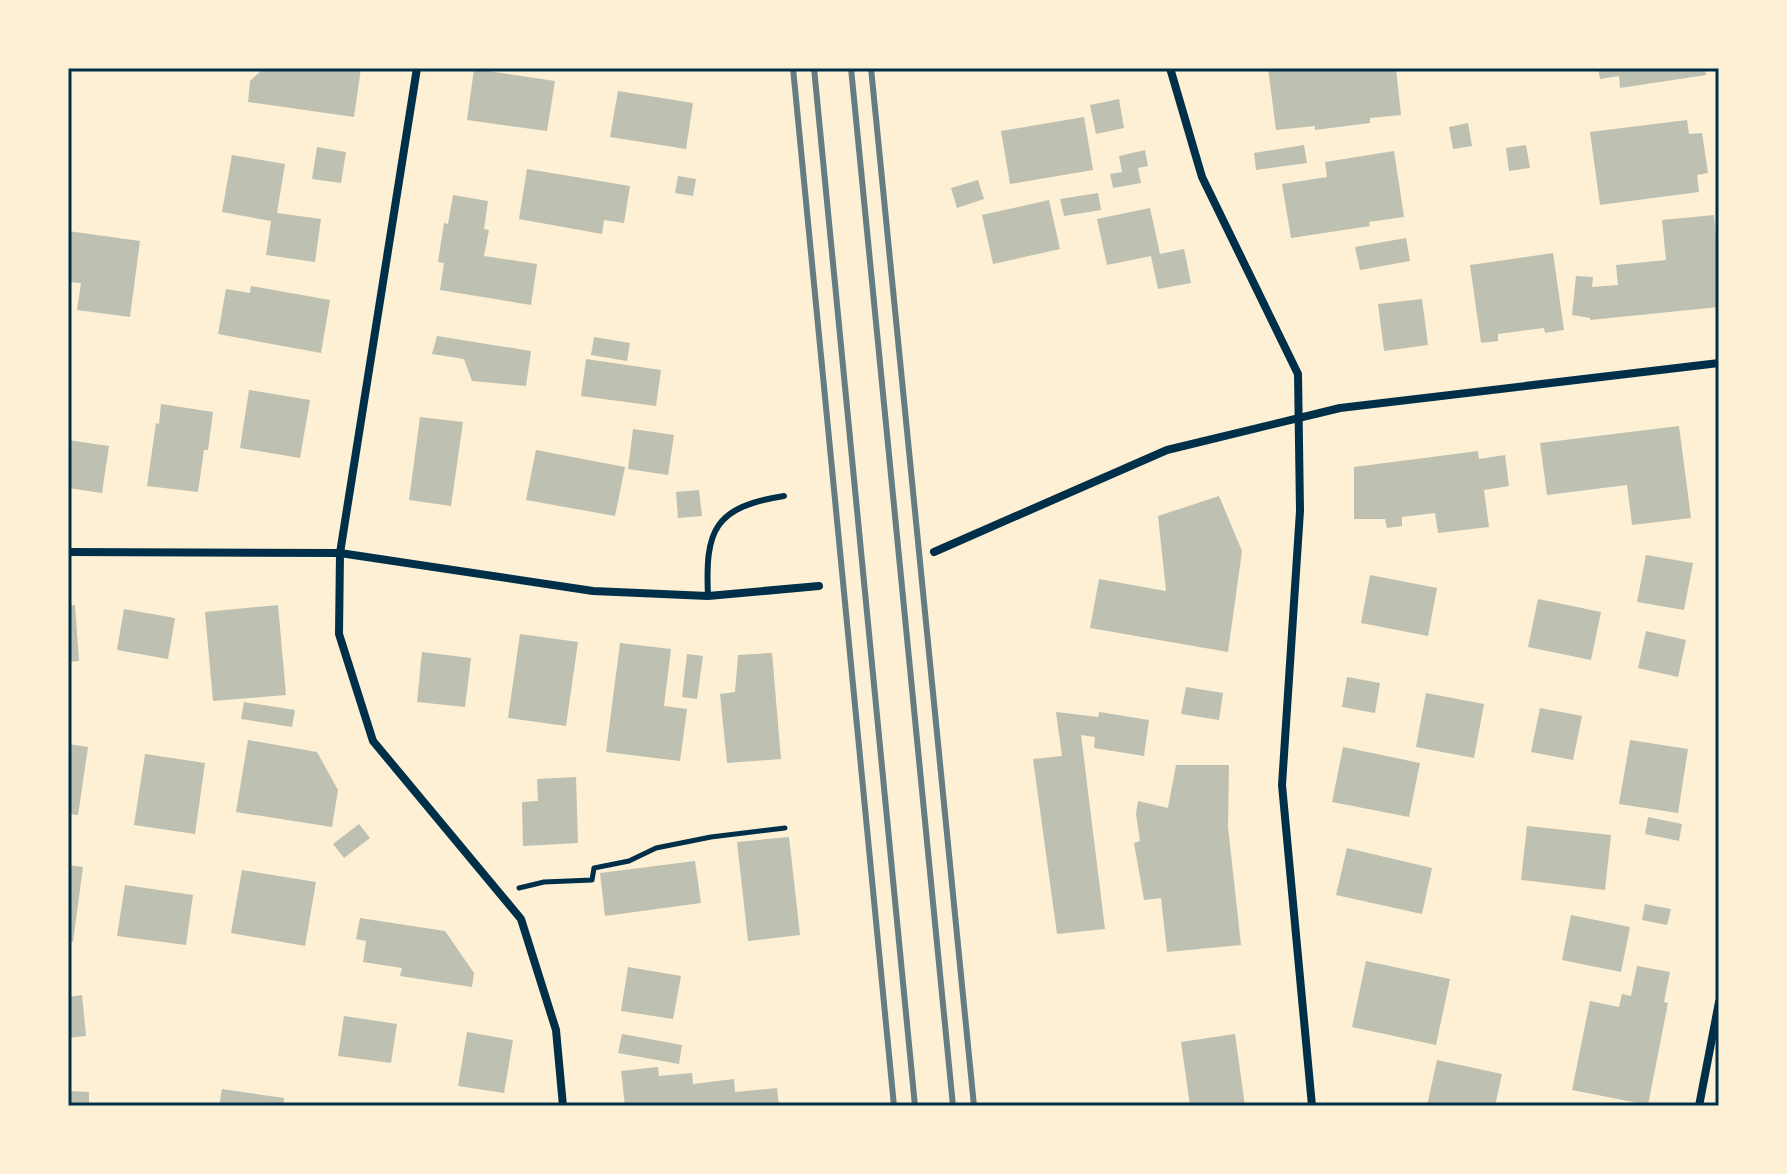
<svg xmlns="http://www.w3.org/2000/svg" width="1787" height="1174" font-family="'Roboto Serif',serif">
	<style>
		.building { fill: #bec0b2 }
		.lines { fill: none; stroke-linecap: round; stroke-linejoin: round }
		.path { stroke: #003049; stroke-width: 5 }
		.service { stroke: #003049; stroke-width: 6 }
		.minor { stroke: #003049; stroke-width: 8 }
		.rail { stroke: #657d81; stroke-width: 6 }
		.neatline { fill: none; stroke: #003049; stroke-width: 3 }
	</style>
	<rect width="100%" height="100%" fill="#fdf0d5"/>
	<g class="building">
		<polygon points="264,68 361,68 354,117 248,102 250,81"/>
		<polygon points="1268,68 1396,68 1401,115 1370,118 1370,123 1315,130 1315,126 1276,130"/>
		<polygon points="1598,68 1705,68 1706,75 1620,88 1619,76 1600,79"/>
		<polygon points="474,69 555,81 547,131 467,120"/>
		<polygon points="618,91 693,103 686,149 610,137"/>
		<polygon points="1119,99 1124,128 1096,134 1090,105"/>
		<polygon points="1084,117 1093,170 1010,184 1001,131"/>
		<polygon points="1687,120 1689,134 1702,133 1708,173 1697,175 1699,192 1600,205 1590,132"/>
		<polygon points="1468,123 1472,146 1453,149 1449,127"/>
		<polygon points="1304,145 1307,163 1256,170 1254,153"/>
		<polygon points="1526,145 1530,168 1509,171 1506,148"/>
		<polygon points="317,147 346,152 341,183 312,179"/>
		<polygon points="1145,150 1148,166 1138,168 1141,183 1113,188 1110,174 1122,172 1119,156"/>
		<polygon points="1394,151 1404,217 1369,222 1370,226 1291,238 1282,184 1327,177 1325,162"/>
		<polygon points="232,155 285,164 277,213 321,219 315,262 266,255 271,221 222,212"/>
		<polygon points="527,169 630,186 624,223 604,220 602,234 519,219"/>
		<polygon points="678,176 696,179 693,196 675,193"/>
		<polygon points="978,180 984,199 957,208 951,188"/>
		<polygon points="1098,193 1101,210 1064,216 1060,199"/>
		<polygon points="453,195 488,201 484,229 489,230 484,256 537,264 531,305 440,290 444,263 438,262 444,223 448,224"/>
		<polygon points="1049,200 1060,249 993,264 982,215"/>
		<polygon points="1150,208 1160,254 1184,249 1191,283 1158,289 1151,256 1107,265 1097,219"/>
		<polygon points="1714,215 1719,271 1719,307 1590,320 1590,318 1572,315 1576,276 1593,277 1592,287 1618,285 1616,265 1666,260 1662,220"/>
		<polygon points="68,231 140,241 130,317 77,310 81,283 68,282"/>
		<polygon points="1406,238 1410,261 1360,270 1355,247"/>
		<polygon points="1553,253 1564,330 1545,333 1544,328 1498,334 1498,341 1481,343 1470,265"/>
		<polygon points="251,286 330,300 321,353 218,334 226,289 250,293"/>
		<polygon points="1422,299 1428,345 1384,351 1378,304"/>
		<polygon points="437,336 531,351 526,386 472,381 464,359 432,354"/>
		<polygon points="594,337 630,343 627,361 591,355"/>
		<polygon points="586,359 661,370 656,406 581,396"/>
		<polygon points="249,390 310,400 300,458 240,448"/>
		<polygon points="161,404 213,412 208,450 204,450 198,492 147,486 156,423 159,424"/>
		<polygon points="420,417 463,422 451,506 409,500"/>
		<polygon points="1679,426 1691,518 1632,525 1627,485 1547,495 1540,443"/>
		<polygon points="633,429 674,435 668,475 628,469"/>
		<polygon points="68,440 109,446 102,493 68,488"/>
		<polygon points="536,450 625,467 615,516 526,500"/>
		<polygon points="1478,451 1479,459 1505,455 1509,486 1484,490 1489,527 1438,533 1435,513 1402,517 1402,526 1387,528 1385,519 1354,519 1354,467"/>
		<polygon points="699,490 702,516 678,518 676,492"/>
		<polygon points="1219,496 1242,551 1228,652 1090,628 1099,579 1166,591 1158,516"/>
		<polygon points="1646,555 1693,563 1684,610 1637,602"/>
		<polygon points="1370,575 1437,588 1428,636 1361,623"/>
		<polygon points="1538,599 1601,612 1591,660 1528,647"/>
		<polygon points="75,605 79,661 68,662 68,606"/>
		<polygon points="278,605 286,695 213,701 205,612"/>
		<polygon points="124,609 175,618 168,659 117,650"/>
		<polygon points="1646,631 1686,640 1678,677 1638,668"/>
		<polygon points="520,634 578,642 566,726 508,718"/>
		<polygon points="620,643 671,649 664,706 687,709 680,761 606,752"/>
		<polygon points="422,652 471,658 465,707 417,702"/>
		<polygon points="772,653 781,759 727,763 720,694 735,692 738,655"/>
		<polygon points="687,654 703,656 697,699 682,697"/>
		<polygon points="1347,677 1380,683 1375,713 1342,707"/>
		<polygon points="1186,687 1223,693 1219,720 1181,714"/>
		<polygon points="1426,693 1484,704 1474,758 1416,747"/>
		<polygon points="244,702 295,710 292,727 241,719"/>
		<polygon points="1540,708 1582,716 1573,760 1531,752"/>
		<polygon points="1056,712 1098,717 1099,712 1149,720 1144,756 1094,748 1095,737 1081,735 1105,929 1057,934 1033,759 1062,756"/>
		<polygon points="248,740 317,752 338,790 332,827 236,812"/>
		<polygon points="1630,740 1688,749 1678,813 1619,804"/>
		<polygon points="68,744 88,747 78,815 68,814"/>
		<polygon points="1343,747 1420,763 1409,817 1332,802"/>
		<polygon points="145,754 205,763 195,834 134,825"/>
		<polygon points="1176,765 1229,765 1228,827 1241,945 1167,952 1161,898 1144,900 1134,843 1140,841 1136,814 1138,801 1168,808"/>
		<polygon points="576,777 578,843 523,846 522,802 538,801 537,779"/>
		<polygon points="1648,817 1682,824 1679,841 1645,834"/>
		<polygon points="359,824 370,838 344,858 333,844"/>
		<polygon points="1527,826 1611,835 1605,890 1521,880"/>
		<polygon points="789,837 800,935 748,941 737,842"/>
		<polygon points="1347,848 1432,868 1422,914 1336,895"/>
		<polygon points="695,861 701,903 605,916 600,873"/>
		<polygon points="68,865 83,867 73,942 68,941"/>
		<polygon points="242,870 316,882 305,946 231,933"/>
		<polygon points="125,885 193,895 186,945 117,936"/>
		<polygon points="1645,904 1671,909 1667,925 1642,920"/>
		<polygon points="1571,915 1630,927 1621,972 1562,960"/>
		<polygon points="360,918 445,931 474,973 472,987 400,976 402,968 363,962 366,941 356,939"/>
		<polygon points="1366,961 1450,979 1436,1045 1352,1027"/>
		<polygon points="1637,966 1670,972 1664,1002 1668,1003 1648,1105 1572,1090 1590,1001 1619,1007 1622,994 1631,996"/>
		<polygon points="628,967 681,976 673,1019 621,1011"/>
		<polygon points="82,995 86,1036 68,1038 68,997"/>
		<polygon points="344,1016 397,1024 391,1063 338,1056"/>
		<polygon points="467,1032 513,1040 504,1093 458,1086"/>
		<polygon points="622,1034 682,1045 679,1064 618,1053"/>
		<polygon points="1235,1034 1245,1106 1190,1106 1181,1042"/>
		<polygon points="1437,1060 1502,1074 1495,1106 1427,1106"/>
		<polygon points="658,1067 659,1076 692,1073 693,1084 734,1079 735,1092 777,1088 779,1106 625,1106 621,1071"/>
		<polygon points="222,1089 284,1098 283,1106 219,1106"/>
		<polygon points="68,1091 89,1092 89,1106 68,1106"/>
	</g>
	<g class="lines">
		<polyline class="path" points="519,888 544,882 592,880 594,868 629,861 656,848 711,837 785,828"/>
		<path class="service" d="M 708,596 C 705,530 714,507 784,496"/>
		<g class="minor">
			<polyline points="417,68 340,553 339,634 373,741 521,919 556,1030 563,1106"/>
			<polyline points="1170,68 1202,177 1298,374 1300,511 1282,785 1312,1106"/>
			<polyline points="68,552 340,553 593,591 708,596 819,586"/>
			<polyline points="934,552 1167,450 1340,408 1719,363"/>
			<polyline points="1699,1106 1719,1002"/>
		</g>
		<g class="rail">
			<polyline points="793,68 894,1106"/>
			<polyline points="814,68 915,1106"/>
			<polyline points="851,68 953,1106"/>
			<polyline points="871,68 974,1106"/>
		</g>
	</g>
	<rect width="1787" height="1174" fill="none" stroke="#fdf0d5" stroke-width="140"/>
	<rect x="70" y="70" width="1647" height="1034" class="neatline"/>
</svg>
